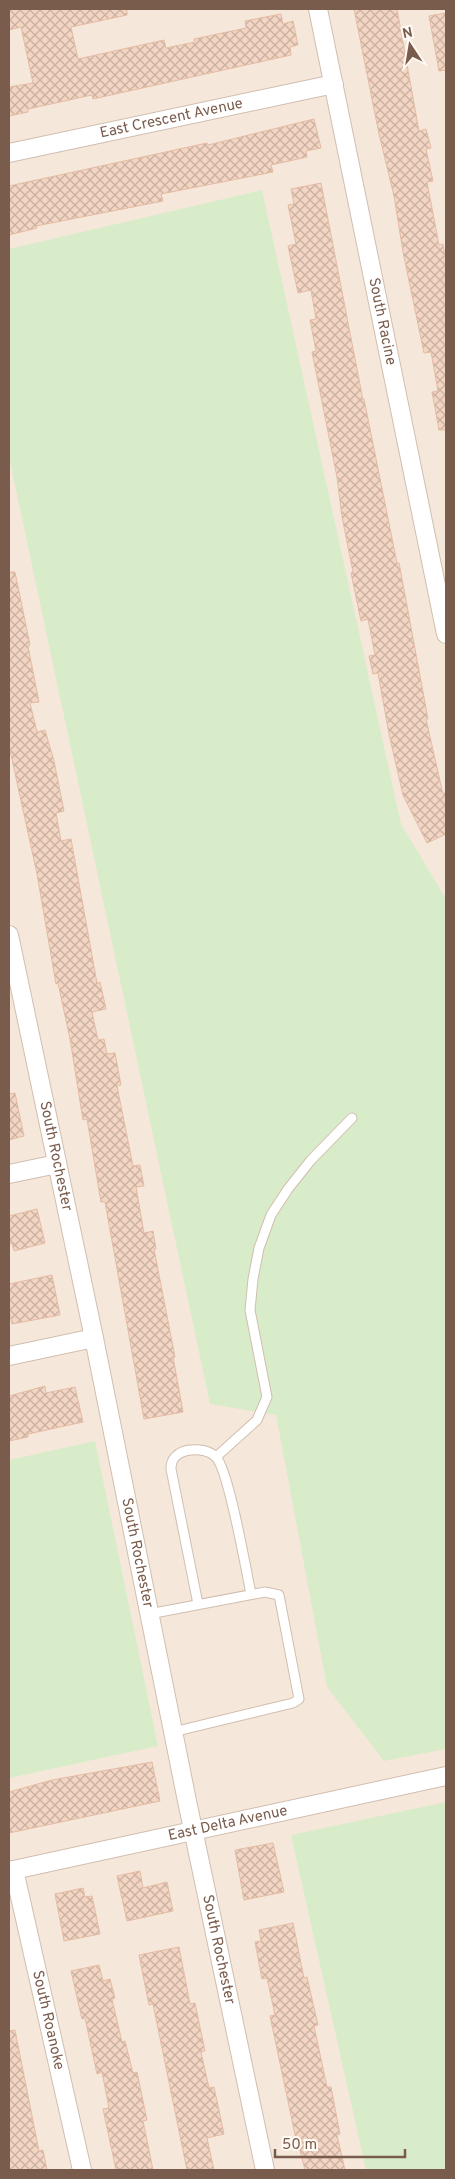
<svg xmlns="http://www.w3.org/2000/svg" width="455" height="2179" font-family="Overpass,sans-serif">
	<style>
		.residential { fill: #f5e8da }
		.green { fill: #d8ecc9 }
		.building { fill: url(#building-cross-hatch); stroke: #e6bba3 }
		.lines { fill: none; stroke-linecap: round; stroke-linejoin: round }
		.lane-casing { stroke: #d1beb0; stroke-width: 11 }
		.street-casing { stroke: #d1beb0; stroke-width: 20 }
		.lane { stroke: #fff; stroke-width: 9 }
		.street { stroke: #fff; stroke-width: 18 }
		.labels { text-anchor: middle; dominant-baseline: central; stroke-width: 4; stroke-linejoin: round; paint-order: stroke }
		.street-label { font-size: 15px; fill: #7a5c4d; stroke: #fffaf3 }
	</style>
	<defs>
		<pattern id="building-cross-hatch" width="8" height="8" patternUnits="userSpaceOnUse" patternTransform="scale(1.25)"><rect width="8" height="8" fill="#f3d5c3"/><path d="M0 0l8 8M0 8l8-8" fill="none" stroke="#cab0a1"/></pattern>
	</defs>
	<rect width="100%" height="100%" fill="#fdf6ec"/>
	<rect class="residential" x="9" y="9" width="437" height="2161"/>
	<g class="green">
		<polygon points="262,190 401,824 446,899 446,1749 384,1761 327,1687 276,1415 210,1404 9,457 9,249"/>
		<polygon points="95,1441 158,1746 9,1778 9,1460"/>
		<polygon points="446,1802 446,2170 366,2170 291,1835"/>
	</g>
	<g class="building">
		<polygon points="9,9 127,9 127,15 71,27 78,59 164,40 166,48 195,42 194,39 246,28 245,21 281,14 283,24 293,21 298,45 290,47 291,55 93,99 92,95 28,109 28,112 9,116 9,87 33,83 21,27 9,30"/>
		<polygon points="354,9 397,9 419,131 426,129 431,148 426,149 433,181 427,182 439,245 443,244 446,263 446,430 439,430 432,392 438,391 431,352 424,353 403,252 394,196 379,134"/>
		<polygon points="446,13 446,70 439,71 429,16"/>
		<polygon points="314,119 321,148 306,151 307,157 271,165 273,172 161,194 163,201 36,226 37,228 9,235 9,186 207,143 208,145"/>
		<polygon points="321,183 363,400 364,399 397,563 399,563 408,611 428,719 426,719 443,794 446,792 446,834 427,843 403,795 389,734 378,673 373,674 369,656 375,655 368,619 361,621 351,573 353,572 342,517 337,477 312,352 316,351 310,320 316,319 311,290 298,293 288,246 296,244 288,205 294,204 291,189"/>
		<polygon points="9,572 15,572 30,645 28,646 39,702 30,703 37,732 45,730 54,761 64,811 56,813 61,841 71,839 97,983 100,982 106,1009 92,1012 98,1040 104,1039 107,1054 115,1053 121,1085 117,1086 133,1166 140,1165 144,1186 136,1187 144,1233 153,1231 156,1249 154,1249 175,1357 173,1357 183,1412 144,1419 105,1202 101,1202 87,1119 83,1120 70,1039 58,983 56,984 37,874 9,746"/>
		<polygon points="15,1093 24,1136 9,1140 9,1094"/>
		<polygon points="37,1209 45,1243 14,1251 12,1243 9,1244 9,1216"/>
		<polygon points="52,1275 60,1315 12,1324 9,1310 9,1284"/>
		<polygon points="45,1386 46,1393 75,1387 83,1422 28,1434 28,1437 9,1441 9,1396"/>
		<polygon points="152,1762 160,1801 9,1833 9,1792 52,1780"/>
		<polygon points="273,1843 284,1892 244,1900 235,1850"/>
		<polygon points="140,1871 143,1888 167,1882 173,1911 127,1921 117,1876"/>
		<polygon points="83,1888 85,1897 92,1896 100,1934 64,1941 55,1894"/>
		<polygon points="293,1923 304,1978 307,1977 318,2025 314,2026 327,2087 331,2087 340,2134 337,2135 345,2170 305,2170 298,2143 297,2144 270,2016 275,2015 267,1978 262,1979 255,1942 261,1941 259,1930"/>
		<polygon points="179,1947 190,2004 195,2003 205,2051 201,2052 209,2088 214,2087 224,2134 207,2138 214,2170 187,2170 153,2004 149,2005 139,1955"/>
		<polygon points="99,1965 103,1981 110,1979 115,1998 112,1999 122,2042 125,2041 133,2073 137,2072 147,2120 143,2121 153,2170 116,2170 103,2109 109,2108 102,2072 97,2074 85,2018 82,2019 71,1971"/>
		<polygon points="15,2030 39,2151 43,2150 47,2170 9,2170 9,2031"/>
	</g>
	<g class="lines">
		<g class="lane-casing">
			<g id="lane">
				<polyline points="216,1457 257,1420 267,1397 250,1310 253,1279 259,1248 271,1215 288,1189 311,1160 352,1118"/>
				<path d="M 198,1604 L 171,1469 C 170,1447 204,1445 216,1457 C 229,1471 246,1570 251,1594"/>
				<polyline points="149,1614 265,1592 279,1595 299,1699 293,1703 173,1732"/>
			</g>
		</g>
		<g class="street-casing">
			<g id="street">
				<path id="s1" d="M 318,9 L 446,634"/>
				<path id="s2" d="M 9,153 L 334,84"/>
				<path id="s3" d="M 9,935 L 94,1338 L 187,1801 L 265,2170"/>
				<polyline points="9,1174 57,1164"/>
				<polyline points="9,1356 94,1338"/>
				<path id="s4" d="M 14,1870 L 82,2170"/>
				<path id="s5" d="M 9,1871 L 446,1776"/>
			</g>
		</g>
		<use href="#lane" class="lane"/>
		<use href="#street" class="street"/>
	</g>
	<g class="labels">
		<g class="street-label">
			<text stroke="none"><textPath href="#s2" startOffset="166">East Crescent Avenue</textPath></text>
			<text stroke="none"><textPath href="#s1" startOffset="319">South Racine</textPath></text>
			<text stroke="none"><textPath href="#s3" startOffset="226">South Rochester</textPath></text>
			<text stroke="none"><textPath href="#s3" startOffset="631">South Rochester</textPath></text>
			<text stroke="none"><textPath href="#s5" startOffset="224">East Delta Avenue</textPath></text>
			<text stroke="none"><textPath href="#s3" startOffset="1036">South Rochester</textPath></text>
			<text stroke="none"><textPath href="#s4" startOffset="154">South Roanoke</textPath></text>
		</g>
	</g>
	<rect width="455" height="2179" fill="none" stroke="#7a5c4d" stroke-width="20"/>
	<g transform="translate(410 45) rotate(348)" stroke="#fffaf3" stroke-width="4" paint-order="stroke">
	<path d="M0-4L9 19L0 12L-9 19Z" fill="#7a5c4d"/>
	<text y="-8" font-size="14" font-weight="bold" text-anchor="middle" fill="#7a5c4d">N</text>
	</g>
	<path d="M275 2149v8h130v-8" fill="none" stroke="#7a5c4d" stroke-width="2.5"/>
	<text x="282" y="2149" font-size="15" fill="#7a5c4d" stroke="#fffaf3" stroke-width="4" paint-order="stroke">50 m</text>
</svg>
